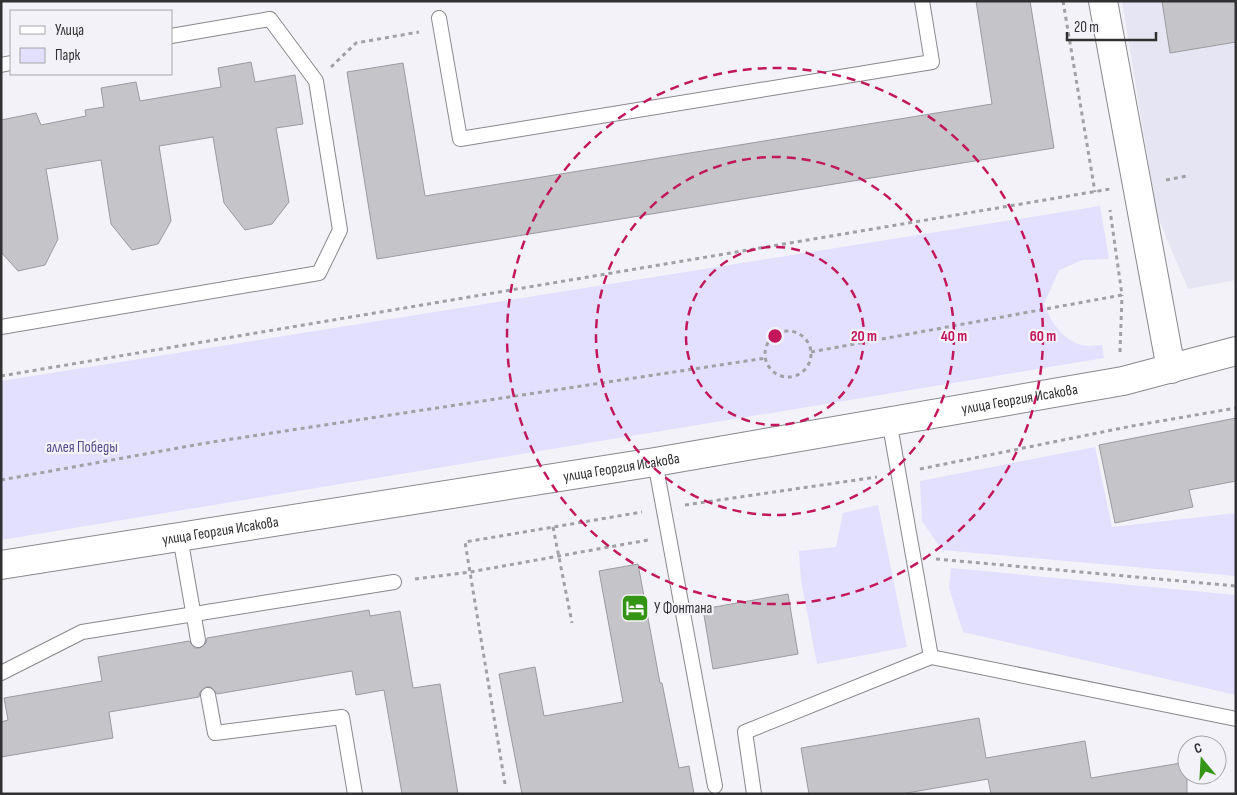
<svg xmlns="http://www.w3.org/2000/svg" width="1237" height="795" font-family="'Sofia Sans Condensed',sans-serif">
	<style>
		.built { fill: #e6e5f3 }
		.green { fill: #e2dfff }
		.building { fill: #c4c4c9; stroke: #9a9aa0 }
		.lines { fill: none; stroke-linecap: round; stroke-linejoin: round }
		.service-casing { stroke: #88888d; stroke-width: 16 }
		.minor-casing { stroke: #88888d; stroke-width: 30 }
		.tertiary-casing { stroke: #88888d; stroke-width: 30 }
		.path { stroke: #a1a0a4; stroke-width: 3; stroke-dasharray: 4 4; stroke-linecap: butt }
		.service { stroke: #fff; stroke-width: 14 }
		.minor { stroke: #fff; stroke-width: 28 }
		.tertiary { stroke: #fff; stroke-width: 28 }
		.ring { fill: none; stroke: #c2185b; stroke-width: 2.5; stroke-dasharray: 9 6 }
		.labels { text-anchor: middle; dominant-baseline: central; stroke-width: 4.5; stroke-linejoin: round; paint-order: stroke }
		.street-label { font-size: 15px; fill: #313133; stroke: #f3f2f8 }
		.park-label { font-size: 15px; fill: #564c8e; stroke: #f3f2f8 }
		.poi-label { font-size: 15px; fill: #313133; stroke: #f3f2f8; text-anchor: start }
		.centre { fill: #c2185b; stroke: #f3f2f8; stroke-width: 2.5 }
		.ring-label { font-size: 15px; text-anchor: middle; font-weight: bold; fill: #c2185b; stroke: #f3f2f8; stroke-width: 4.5; stroke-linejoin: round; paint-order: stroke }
	</style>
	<rect width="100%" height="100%" fill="#f3f2f8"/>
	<polygon class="built" points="1122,1 1236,1 1236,280 1188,289 1157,215"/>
	<g class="green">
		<path d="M 1100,206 L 1109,259 L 1083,260 L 1059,270 L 1044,304 C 1051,322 1062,339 1081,345 C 1087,347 1096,345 1102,345 L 1104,358 L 1,540 L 1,381 Z"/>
		<polygon points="1095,447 1112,527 1236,513 1236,576 942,550 922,521 920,481"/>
		<polygon points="878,505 907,647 817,664 801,580 799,551 836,547 843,513"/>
		<polygon points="951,568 1236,595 1236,695 963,632 949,588"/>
	</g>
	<g class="building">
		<polygon points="976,1 1030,1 1054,148 377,259 347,72 403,63 425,196 992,104"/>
		<polygon points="1162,1 1236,1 1236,42 1170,53"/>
		<polygon points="251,62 255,82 295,75 303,124 276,128 289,202 272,224 245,230 224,203 213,137 159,146 171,221 158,244 132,250 111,224 101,160 46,169 58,239 45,265 18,271 1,252 1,120 36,113 41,125 86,116 85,110 104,107 101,88 136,82 140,101 221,87 218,68"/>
		<polygon points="1236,418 1236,481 1189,490 1193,507 1115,523 1099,445"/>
		<polygon points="638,564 660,683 662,683 679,768 689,766 694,794 522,794 499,674 535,667 544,716 623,702 599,571"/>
		<polygon points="788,594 798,654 713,669 703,609"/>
		<polygon points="369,610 370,616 400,611 413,688 440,684 458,794 402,794 384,690 356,695 352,671 217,694 211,687 206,687 200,692 199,697 109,712 113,738 1,757 1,722 8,720 4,698 102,681 98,657 189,641 195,648 200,648 206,643 207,638"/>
		<polygon points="979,718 986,758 1085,741 1091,778 1187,762 1187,794 991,794 988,779 901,794 809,794 801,748"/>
	</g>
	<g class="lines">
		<g class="service-casing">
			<g id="service">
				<polyline points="439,18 460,139 932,62 922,1"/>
				<polyline points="1,65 11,63"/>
				<polyline points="1,327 319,273 340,230 316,81 270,19 171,36"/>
				<polyline points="889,420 931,657"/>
				<polyline points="655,462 715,786"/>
				<polyline points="180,537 198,640"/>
				<polyline points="1,673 82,632 394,582"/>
				<polyline points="208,695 215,733 342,717 355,794"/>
				<polyline points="754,794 745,732 931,657 1236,719"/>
			</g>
		</g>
		<g class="minor-casing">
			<polyline id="minor" points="1103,1 1171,369"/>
		</g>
		<g class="tertiary-casing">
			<g id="tertiary">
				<path id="s1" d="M 1,565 L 655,462 L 1123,381 L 1236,351"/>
			</g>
		</g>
		<g class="path">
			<polyline points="1063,1 1095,192"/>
			<polyline points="331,67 356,43 419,32"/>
			<polyline points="1166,180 1187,176"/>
			<circle cx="788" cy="354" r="23"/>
			<polyline points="811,352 1122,295 1110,210"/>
			<polyline points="1120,352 1122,295"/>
			<polyline points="1,376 1110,189"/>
			<polyline points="920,469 1132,426 1236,408"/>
			<polyline points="1,480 206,443 766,358"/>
			<polyline points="685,505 877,477"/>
			<polyline points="553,527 572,623"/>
			<polyline points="936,559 1236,586"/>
			<polyline points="415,579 470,572 648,540"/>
			<polyline points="505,784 465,542 642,512"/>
		</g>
		<use href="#service" class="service"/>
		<use href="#minor" class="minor"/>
		<use href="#tertiary" class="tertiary"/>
	</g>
	<g class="ring">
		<circle cx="775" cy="336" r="89"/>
		<circle cx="775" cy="336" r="179"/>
		<circle cx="775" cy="336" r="268"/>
	</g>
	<defs>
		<g id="hotel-square" transform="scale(1.4375)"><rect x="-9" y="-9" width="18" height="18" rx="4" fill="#349514" stroke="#f3f2f8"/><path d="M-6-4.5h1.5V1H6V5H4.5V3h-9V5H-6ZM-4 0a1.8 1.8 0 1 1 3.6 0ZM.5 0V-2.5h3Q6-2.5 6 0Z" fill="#fff"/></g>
	</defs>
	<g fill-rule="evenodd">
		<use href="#hotel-square" x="635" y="608"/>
	</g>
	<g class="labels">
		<g class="street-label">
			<text stroke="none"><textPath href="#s1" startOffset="1032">улица Георгия Исакова</textPath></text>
			<text stroke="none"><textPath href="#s1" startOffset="628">улица Георгия Исакова</textPath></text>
			<text stroke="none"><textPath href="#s1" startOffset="222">улица Георгия Исакова</textPath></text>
		</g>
		<g class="park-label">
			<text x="82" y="447">аллея Победы</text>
		</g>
		<g class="poi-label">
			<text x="654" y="608">У Фонтана</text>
		</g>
	</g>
	<circle cx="775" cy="336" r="8" class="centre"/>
	<g class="ring-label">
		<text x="864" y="341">20 m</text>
		<text x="954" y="341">40 m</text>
		<text x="1043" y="341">60 m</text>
	</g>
	<rect width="1237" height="795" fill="none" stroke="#313133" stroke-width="5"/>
	<rect x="10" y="10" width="162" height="65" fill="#f3f2f8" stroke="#a5a5a9"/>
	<rect x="20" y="26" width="25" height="8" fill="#ffffff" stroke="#a5a5a9"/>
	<text x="55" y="35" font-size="15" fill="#313133">Улица</text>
	<rect x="20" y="48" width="25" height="15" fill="#e2dfff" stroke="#a5a5a9"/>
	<text x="55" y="60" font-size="15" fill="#313133">Парк</text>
	<g transform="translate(1202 760) rotate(342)"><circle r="24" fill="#f3f2f8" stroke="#a5a5a9"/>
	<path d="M0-4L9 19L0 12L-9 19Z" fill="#349514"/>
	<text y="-8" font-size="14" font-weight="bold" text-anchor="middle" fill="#313133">С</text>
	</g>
	<path d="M1067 32v8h89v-8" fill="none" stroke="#313133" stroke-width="2.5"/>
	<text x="1074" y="32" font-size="15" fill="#313133" stroke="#f3f2f8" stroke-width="4" paint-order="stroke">20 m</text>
</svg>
